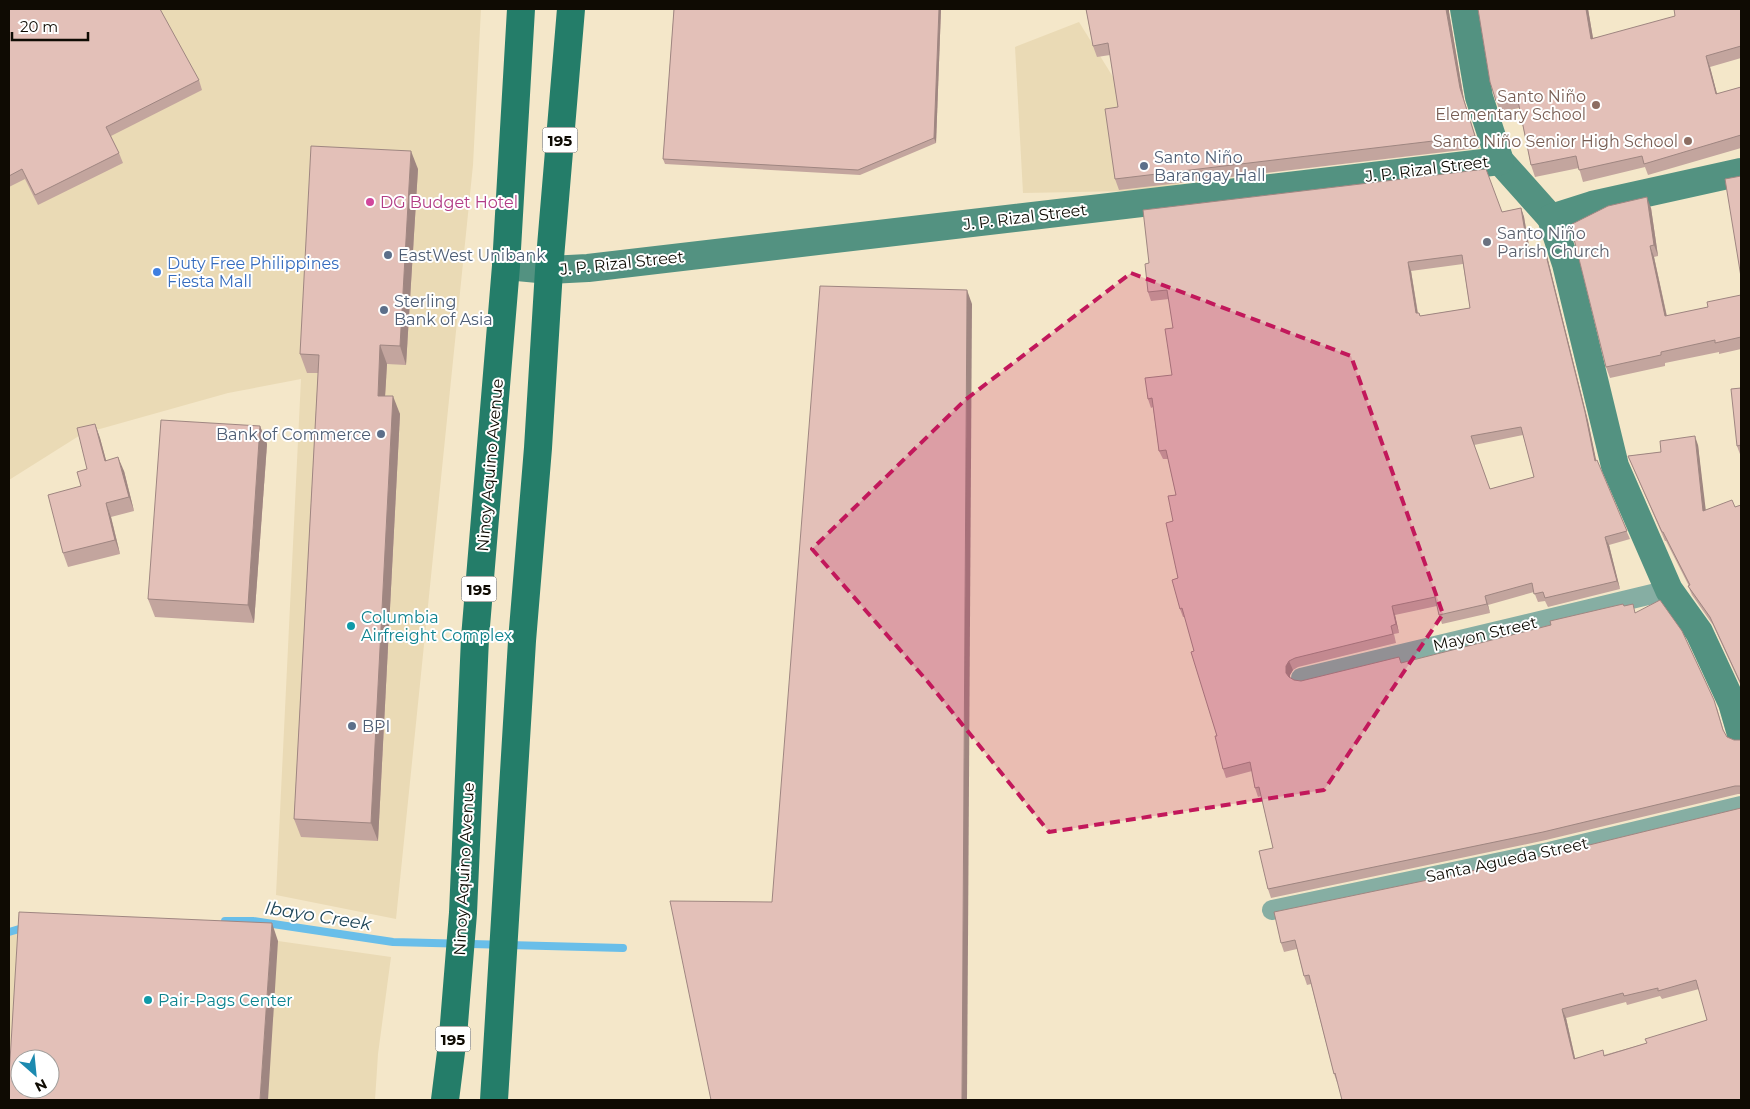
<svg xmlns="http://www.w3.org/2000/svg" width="1750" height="1109" font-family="Montserrat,sans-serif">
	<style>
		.built { fill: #eadab5; fill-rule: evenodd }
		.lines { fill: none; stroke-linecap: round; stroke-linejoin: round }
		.stream { stroke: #69bee9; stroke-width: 8 }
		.street { stroke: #86aea3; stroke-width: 20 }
		.secondary { stroke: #539281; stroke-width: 28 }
		.primary { stroke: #247d69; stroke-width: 28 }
		.wall { fill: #c3a59e; fill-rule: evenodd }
		.shaded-wall { fill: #9f8681 }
		.building { fill: #e3c0b8; stroke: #9f8681; fill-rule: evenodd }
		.marked { fill: #c2185b; fill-opacity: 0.2; stroke: #c2185b; stroke-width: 4; stroke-dasharray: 10 6; stroke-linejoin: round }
		.education-dot { fill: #8d6e63; stroke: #fff; stroke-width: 2 }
		.service-dot { fill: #5c6f8a; stroke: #fff; stroke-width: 2 }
		.hotel-dot { fill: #d1479c; stroke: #fff; stroke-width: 2 }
		.worship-dot { fill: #6b7280; stroke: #fff; stroke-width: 2 }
		.shop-dot { fill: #3f7fe0; stroke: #fff; stroke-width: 2 }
		.culture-dot { fill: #0f9aa8; stroke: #fff; stroke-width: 2 }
		.labels { text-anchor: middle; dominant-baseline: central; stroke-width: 4; stroke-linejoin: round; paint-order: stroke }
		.shield { fill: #fff; stroke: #57544f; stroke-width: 1 }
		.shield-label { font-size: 15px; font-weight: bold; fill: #0f0b03 }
		.education-label { font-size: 16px; fill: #785e54; stroke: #fff; text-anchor: end }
		.service-label { font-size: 16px; fill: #4e5e75; stroke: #fff; text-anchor: start }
		.street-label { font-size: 16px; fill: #0f0b03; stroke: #fff }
		.hotel-label { font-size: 16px; fill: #b23c85; stroke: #fff; text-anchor: start }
		.worship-label { font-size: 16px; fill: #5b616d; stroke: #fff; text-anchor: start }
		.shop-label { font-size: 16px; fill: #366cbe; stroke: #fff; text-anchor: start }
		.culture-label { font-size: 16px; fill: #0d838f; stroke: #fff; text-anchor: start }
		.water-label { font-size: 18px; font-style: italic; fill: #21475a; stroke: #fff }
	</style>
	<rect width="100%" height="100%" fill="#f4e7c9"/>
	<g class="built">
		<polygon points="9,9 481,9 473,165 396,919 276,895 301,379 228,393 82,434 9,480"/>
		<polygon points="1079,22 1183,190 1023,193 1015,47"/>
		<path d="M 26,930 L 278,941 L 391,957 L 378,1054 L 375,1100 L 9,1100 L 9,936 ZM 20,1059 L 50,1059 L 50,1089 L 20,1089 Z"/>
	</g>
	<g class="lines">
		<g class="stream">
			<polyline points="225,921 253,921 393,942 623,948"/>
			<polyline points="9,932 26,927"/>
		</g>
		<g class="street">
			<polyline points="1301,678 1669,590"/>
			<polyline points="1272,910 1549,852 1741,806"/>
		</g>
		<g class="secondary">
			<polyline points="1464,9 1479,97 1500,161 1551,218 1566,264 1615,466 1669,590 1699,632 1732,703 1741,734"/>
			<polyline points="1551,218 1592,205 1741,172"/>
			<polyline points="506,266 549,270 588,268 1500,161"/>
		</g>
		<g class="primary">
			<polyline points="445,1100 453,1036 463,913 475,638 506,266 521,9"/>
			<polyline points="494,1100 522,641 538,448 549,270 571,9"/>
		</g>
	</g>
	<g class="wall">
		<polygon points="9,9 199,80 202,90 111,136 119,153 123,163 38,205 25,179 9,187"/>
		<polygon points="674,9 941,9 936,143 860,175 665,164 663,159"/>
		<polygon points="1086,9 1449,12 1464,100 1479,148 1119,190 1115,179 1118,107 1110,55 1097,57 1093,46"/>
		<polygon points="1478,9 1588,9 1593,38 1741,9 1741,58 1710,67 1717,94 1741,87 1741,148 1648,175 1645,167 1583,182 1579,168 1535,177 1531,165 1519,108 1500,112 1490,82"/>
		<polygon points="418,169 406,365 387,364 385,396 400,414 378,841 301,837 294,819 318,373 307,373 300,354"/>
		<path d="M 1521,208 L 1524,217 L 1530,250 L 1547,256 L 1588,421 L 1596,461 L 1630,539 L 1609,545 L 1620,589 L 1548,607 L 1545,601 L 1538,602 L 1534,592 L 1488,605 L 1490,613 L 1442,624 L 1437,606 L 1395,615 L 1399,633 L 1394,634 L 1396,643 L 1298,667 L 1293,670 L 1290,675 L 1290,678 L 1294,680 L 1301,681 L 1401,663 L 1624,606 L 1636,613 L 1717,708 L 1724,732 L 1727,737 L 1734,740 L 1741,740 L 1741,794 L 1738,794 L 1546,840 L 1271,898 L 1268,889 L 1273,848 L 1261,796 L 1258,797 L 1255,788 L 1252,771 L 1226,778 L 1223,769 L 1217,736 L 1185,617 L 1183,617 L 1180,609 L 1173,521 L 1176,495 L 1168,459 L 1163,459 L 1159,451 L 1153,407 L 1151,408 L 1148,399 L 1172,375 L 1173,328 L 1169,299 L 1151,301 L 1148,292 L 1502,212 ZM 1463,264 L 1470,308 L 1420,316 L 1419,313 L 1418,313 L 1411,271 ZM 1523,435 L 1534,477 L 1490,489 L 1474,445 Z"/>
		<polygon points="1651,208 1658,256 1654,257 1667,316 1708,307 1741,295 1741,349 1719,354 1719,352 1665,363 1665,366 1610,378 1606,367 1576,239"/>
		<polygon points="1741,388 1741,457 1737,446"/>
		<polygon points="95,424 100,438 106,460 124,471 134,511 111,517 120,554 68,567 63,553 87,469"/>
		<polygon points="260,426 267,444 254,623 155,617 148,599"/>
		<polygon points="1698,445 1705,511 1735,507 1741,505 1741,686 1713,625 1692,595 1688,586 1689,586 1666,541 1665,541 1628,456 1661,452"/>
		<path d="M 1741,808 L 1741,1100 L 1337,1082 L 1334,1074 L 1311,984 L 1307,985 L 1304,976 L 1297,949 L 1284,952 L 1281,943 L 1548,855 ZM 1699,989 L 1707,1020 L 1647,1043 L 1604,1055 L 1575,1058 L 1566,1018 L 1626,1002 L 1627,1005 L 1660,996 L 1662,999 Z"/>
	</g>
	<g class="shaded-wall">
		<polygon points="939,9 941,9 936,143 934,138"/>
		<polygon points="1446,9 1449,9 1449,12 1464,100 1479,148 1460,88"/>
		<polygon points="1586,9 1588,9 1595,50 1591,39"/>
		<polygon points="1706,56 1710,67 1720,105 1716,94"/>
		<polygon points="411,151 418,169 406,365 400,346"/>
		<polygon points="1647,197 1651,208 1658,256 1654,245"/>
		<polygon points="1521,208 1524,217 1531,259 1528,250"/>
		<polygon points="1650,246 1654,257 1669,327 1665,316"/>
		<polygon points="1544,247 1547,256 1588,421 1598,469 1595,461"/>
		<polygon points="1408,262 1411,271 1419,322 1416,313"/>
		<polygon points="967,290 972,304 967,1100 962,1100"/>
		<polygon points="380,345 387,364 384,414 378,396"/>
		<polygon points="393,396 400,414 378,841 371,823"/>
		<polygon points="95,424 100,438 110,475 105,461"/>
		<polygon points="260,426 267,444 254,623 248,605"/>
		<polygon points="1695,436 1698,445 1707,520 1703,511"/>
		<polygon points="118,457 124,471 134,511 129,497"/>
		<polygon points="106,503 111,517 120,554 115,540"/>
		<polygon points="1605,537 1609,545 1620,589 1617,581"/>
		<polygon points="1485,596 1488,605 1490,613 1487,604"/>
		<polygon points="1392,606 1395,615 1399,633 1396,624"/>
		<polygon points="1289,661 1293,670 1290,675 1290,681 1286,673 1286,666"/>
		<polygon points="272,923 278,941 268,1100 260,1100"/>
		<polygon points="1562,1009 1566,1018 1577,1067 1574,1059"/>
	</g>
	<g class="building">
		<polygon points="9,9 160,9 199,80 106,127 119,153 35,195 22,169 9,176"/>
		<polygon points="674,9 939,9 934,138 858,170 663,159"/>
		<polygon points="1086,9 1446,9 1460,88 1475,136 1115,179 1105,109 1118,107 1108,43 1093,46"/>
		<polygon points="1478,9 1586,9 1591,39 1675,16 1674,9 1741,9 1741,46 1706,56 1716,94 1741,87 1741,135 1644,164 1642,156 1579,170 1576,156 1531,165 1517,96 1496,101 1490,82"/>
		<polygon points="311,146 411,151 400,346 380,345 378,396 393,396 371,823 294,819 319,355 300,354"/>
		<path d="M 1486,169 L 1502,212 L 1521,208 L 1528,250 L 1544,247 L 1585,412 L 1595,461 L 1597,460 L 1627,531 L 1605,537 L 1617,581 L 1545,598 L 1543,592 L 1534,594 L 1532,583 L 1485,596 L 1487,604 L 1439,615 L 1435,597 L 1392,606 L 1396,624 L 1391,626 L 1393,634 L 1295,658 L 1289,661 L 1286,666 L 1286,673 L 1289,677 L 1294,680 L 1301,681 L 1399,657 L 1401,663 L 1551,625 L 1550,621 L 1623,604 L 1624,606 L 1633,604 L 1635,613 L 1660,600 L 1682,631 L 1714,700 L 1723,730 L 1727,737 L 1734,740 L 1741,740 L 1741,786 L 1735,786 L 1543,832 L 1268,889 L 1259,851 L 1273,848 L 1259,787 L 1255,788 L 1250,762 L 1223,769 L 1215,736 L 1217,736 L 1191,652 L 1194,651 L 1182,608 L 1180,609 L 1172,580 L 1178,578 L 1166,523 L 1173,521 L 1168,496 L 1176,495 L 1166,450 L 1159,451 L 1152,398 L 1148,399 L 1145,378 L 1172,375 L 1165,329 L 1173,328 L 1167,290 L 1148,292 L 1145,264 L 1149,263 L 1143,210 ZM 1462,255 L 1470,308 L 1420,316 L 1419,313 L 1416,313 L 1408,262 ZM 1521,427 L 1534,477 L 1490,489 L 1471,436 Z"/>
		<polygon points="1741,176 1741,277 1725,179"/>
		<polygon points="1647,197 1654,245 1650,246 1665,316 1708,307 1707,302 1741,295 1741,337 1715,343 1715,340 1661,352 1661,355 1606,367 1574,239 1576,239 1572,224 1608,206"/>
		<polygon points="820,286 967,290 962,1100 711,1100 670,901 772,902"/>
		<polygon points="1741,388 1741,445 1737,446 1731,389"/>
		<polygon points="161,420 260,426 248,605 148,599"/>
		<polygon points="95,424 105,461 118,457 129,497 106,503 115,540 63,553 48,495 81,486 77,472 87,469 77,428"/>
		<polygon points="1695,436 1703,511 1732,500 1735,507 1741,505 1741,684 1710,617 1688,586 1690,585 1663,532 1662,532 1628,456 1661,452 1660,441"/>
		<path d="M 1741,808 L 1741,1100 L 1342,1100 L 1335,1073 L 1334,1074 L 1309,975 L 1304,976 L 1295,940 L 1281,943 L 1274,912 L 1548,855 ZM 1696,980 L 1707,1020 L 1645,1039 L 1647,1043 L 1604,1056 L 1603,1050 L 1574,1059 L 1562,1009 L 1623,993 L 1624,996 L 1658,988 L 1658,991 Z"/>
		<path d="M 19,912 L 272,923 L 260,1100 L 9,1100 L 9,1077 ZM 20,1059 L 50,1059 L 50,1089 L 20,1089 Z"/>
	</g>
	<path class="marked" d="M 1131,273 L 1351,356 L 1443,614 L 1324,790 L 1049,832 L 928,682 L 812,549 L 965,400 Z"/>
	<g class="education-dot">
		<circle cx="1596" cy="105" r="5"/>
		<circle cx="1688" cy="141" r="5"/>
	</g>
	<g class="service-dot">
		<circle cx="1144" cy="166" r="5"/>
		<circle cx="388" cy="255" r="5"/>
		<circle cx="384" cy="310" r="5"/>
		<circle cx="381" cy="434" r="5"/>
		<circle cx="352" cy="726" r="5"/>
	</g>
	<circle class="hotel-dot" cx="370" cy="202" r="5"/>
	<circle class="worship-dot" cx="1487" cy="242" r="5"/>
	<circle class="shop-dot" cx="157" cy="272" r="5"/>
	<g class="culture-dot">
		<circle cx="351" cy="626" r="5"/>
		<circle cx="148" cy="1000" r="5"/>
	</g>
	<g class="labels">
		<g class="shield">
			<rect x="542.5" y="127.5" width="35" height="25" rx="4"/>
			<rect x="461.5" y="576.5" width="35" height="25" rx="4"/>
			<rect x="435.5" y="1026.5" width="35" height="25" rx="4"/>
		</g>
		<g class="shield-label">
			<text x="560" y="140">195</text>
			<text x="479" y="589">195</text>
			<text x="453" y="1039">195</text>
		</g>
		<g class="education-label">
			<text x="1586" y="96">Santo Niño<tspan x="1586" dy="18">Elementary School</tspan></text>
			<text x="1678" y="141">Santo Niño Senior High School</text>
		</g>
		<g class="service-label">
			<text x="1154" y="157">Santo Niño<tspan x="1154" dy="18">Barangay Hall</tspan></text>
			<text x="398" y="255">EastWest Unibank</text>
			<text x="394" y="301">Sterling<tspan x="394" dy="18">Bank of Asia</tspan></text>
			<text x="371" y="434" text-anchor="end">Bank of Commerce</text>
			<text x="362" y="726">BPI</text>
		</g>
		<g class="street-label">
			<text transform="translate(1427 169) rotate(-7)">J. P. Rizal Street</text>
			<text transform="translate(1025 217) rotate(-7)">J. P. Rizal Street</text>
			<text transform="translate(622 263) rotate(-6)">J. P. Rizal Street</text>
			<text transform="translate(490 465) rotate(-85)">Ninoy Aquino Avenue</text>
			<text transform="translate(1485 634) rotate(-13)">Mayon Street</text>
			<text transform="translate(1507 860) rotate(-12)">Santa Agueda Street</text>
			<text transform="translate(464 869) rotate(-87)">Ninoy Aquino Avenue</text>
		</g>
		<g class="hotel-label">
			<text x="380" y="202">DG Budget Hotel</text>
		</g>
		<g class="worship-label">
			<text x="1497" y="233">Santo Niño<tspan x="1497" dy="18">Parish Church</tspan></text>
		</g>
		<g class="shop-label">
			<text x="167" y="263">Duty Free Philippines<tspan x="167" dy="18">Fiesta Mall</tspan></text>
		</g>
		<g class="culture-label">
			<text x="361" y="617">Columbia<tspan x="361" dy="18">Airfreight Complex</tspan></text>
			<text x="158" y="1000">Pair-Pags Center</text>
		</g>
		<g class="water-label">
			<text transform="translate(318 916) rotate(9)">Ibayo Creek</text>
		</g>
	</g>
	<rect width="1750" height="1109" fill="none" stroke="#0f0b03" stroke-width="20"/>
	<g transform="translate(35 1074) rotate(153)"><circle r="24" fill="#ffffff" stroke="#9f9d9a"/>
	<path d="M0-4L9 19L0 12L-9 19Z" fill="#1c8ab0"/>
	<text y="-8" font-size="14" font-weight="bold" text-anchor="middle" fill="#0f0b03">N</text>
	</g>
	<path d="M12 32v8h76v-8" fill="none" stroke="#0f0b03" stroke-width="2.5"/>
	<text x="20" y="32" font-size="15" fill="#0f0b03" stroke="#ffffff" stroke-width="4" paint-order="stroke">20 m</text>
</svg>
